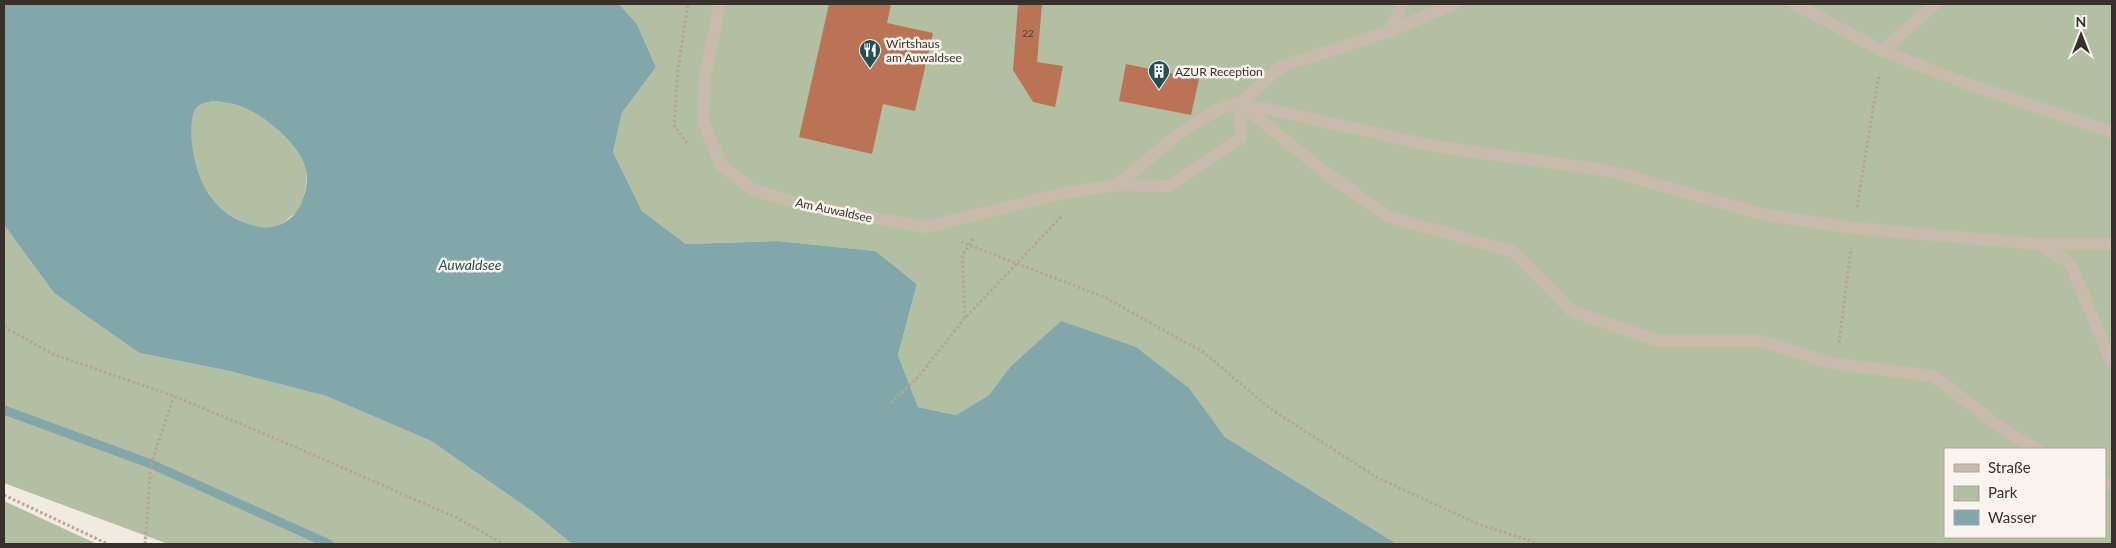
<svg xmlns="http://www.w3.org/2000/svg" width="2116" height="548" font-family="Lato,sans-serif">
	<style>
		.green { fill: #b3bfa2; fill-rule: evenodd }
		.water { fill: #82a7ab; fill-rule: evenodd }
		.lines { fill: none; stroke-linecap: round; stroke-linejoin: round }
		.stream { stroke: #82a7ab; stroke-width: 9 }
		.building { fill: #ba7355 }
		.path { stroke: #b4a598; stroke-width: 3; stroke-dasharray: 2.5 2.5; stroke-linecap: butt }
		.service { stroke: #c8bbad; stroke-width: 12 }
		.minor { stroke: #c8bbad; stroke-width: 12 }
		.labels { text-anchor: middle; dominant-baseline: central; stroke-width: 5; stroke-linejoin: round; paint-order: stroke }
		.number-label { font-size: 10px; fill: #584136 }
		.poi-label { font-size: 12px; fill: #37302b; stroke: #f9f4ed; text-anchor: start }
		.street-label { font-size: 12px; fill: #37302b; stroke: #f9f4ed }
		.water-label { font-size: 14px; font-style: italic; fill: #244f55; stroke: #f9f4ed }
	</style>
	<rect width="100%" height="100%" fill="#f1eae1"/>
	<g class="green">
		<path d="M 619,4 L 2112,4 L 2112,544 L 1397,544 L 1225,437 L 1190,389 L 1009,368 L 989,395 L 956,415 L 918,407 L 898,355 L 917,284 L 874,251 L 778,241 L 686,244 L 642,211 L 613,152 L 622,113 L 656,67 L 637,24 ZM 1945,449 L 2105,449 L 2105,537 L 1945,537 Z"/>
		<path d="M 215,101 C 222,102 230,103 237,105 C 261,112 303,146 306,171 C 307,178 306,187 304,194 C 303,198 303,205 300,209 C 298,212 292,215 289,218 C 281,225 271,230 261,228 C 244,223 227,216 214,203 C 197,185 182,134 195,110 C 199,103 208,102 215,101 Z"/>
		<polygon points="4,225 54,293 139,353 229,371 326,396 431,441 533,512 572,544 168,544 4,483"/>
		<polygon points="4,501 97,544 4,544"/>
	</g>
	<path class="water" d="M 4,4 L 619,4 L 637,24 L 656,67 L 622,113 L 613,152 L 642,211 L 686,244 L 778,241 L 875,251 L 917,284 L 898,355 L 918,407 L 956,415 L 989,395 L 1009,368 L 1061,321 L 1136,347 L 1190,389 L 1225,437 L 1397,544 L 572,544 L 533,512 L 431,441 L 326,396 L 229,371 L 139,353 L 54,293 L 4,225 ZM 215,101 C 222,102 230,103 237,105 C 261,112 303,146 306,171 C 308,180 306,190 303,198 C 300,212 287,224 272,227 C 263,229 255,226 246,223 C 211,211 196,179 192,144 C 191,134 190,120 195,110 C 199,103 208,102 215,101 Z"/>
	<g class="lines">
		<polyline class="stream" points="4,410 151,464 329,544"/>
	</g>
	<g class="building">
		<polygon points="829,4 891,4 887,23 933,33 915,111 883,104 872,154 799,137"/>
		<polygon points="1018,4 1042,4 1037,62 1063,66 1055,107 1033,102 1013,70"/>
		<polygon points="1126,64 1199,79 1191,115 1119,101"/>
	</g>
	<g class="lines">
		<g class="path">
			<polyline points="687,143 674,125 678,69 688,4"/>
			<polyline points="1857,207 1879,73"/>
			<polyline points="961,242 1104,297 1203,352 1272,410 1378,478 1478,524 1540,544"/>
			<polyline points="965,318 962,255 974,238"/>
			<polyline points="4,327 55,355 174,396 286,443 457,518 504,544"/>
			<polyline points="1839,343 1851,248"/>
			<polyline points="891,403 918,377 965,318 1061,217"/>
			<polyline points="4,495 108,544"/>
			<polyline points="145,544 151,464 174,396"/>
		</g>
		<g class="service">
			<polyline points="1795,4 1882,51 1971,85 2112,132"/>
			<polyline points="1390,31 1454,4"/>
			<polyline points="1882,51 1935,4"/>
			<polyline points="1240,103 1282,66 1390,31 1402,4"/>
			<polyline points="1242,105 1322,170 1387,216 1514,252 1572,311 1658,341 1760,341 1836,364 1933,376 2011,435 2038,449"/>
			<polyline points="1224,106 1240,103 1433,146 1610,171 1761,214 1853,228 2038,244 2070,263 2112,363"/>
			<polyline points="2038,244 2112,244"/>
			<polyline points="2105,483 2112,484"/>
		</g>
		<g class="minor">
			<polyline points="720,4 705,76 703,121 721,165 753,190 813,207 925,227 1064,193 1117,185 1169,186 1241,138 1240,103"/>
			<polyline points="1117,185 1181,132 1224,106"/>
		</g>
	</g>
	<defs>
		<g id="restaurant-pin" transform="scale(1.125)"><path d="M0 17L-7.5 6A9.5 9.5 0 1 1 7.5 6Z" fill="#244f55" stroke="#f9f4ed"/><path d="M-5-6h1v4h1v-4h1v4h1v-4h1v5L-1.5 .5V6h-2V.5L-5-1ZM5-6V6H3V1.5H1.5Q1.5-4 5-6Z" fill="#fff"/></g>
		<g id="building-pin" transform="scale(1.125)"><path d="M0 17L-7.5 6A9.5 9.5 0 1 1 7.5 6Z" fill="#244f55" stroke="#f9f4ed"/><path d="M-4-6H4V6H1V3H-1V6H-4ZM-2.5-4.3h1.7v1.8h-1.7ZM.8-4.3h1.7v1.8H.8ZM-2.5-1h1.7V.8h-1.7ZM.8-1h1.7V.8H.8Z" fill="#fff"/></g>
	</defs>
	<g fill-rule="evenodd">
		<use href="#restaurant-pin" x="870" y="50"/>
		<use href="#building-pin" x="1159" y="71"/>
	</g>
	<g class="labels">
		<g class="number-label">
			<text x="1028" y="33">22</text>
		</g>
		<g class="poi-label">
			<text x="886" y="43">Wirtshaus<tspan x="886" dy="14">am Auwaldsee</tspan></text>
			<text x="1175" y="71">AZUR Reception</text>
		</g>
		<g class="street-label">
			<text transform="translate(834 210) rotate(12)">Am Auwaldsee</text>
		</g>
		<g class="water-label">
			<text x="470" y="264">Auwaldsee</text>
		</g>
	</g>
	<rect width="2116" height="548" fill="none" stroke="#37302b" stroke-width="10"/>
	<rect x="1944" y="448" width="162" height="90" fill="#f9f4ed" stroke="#aba69f"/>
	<rect x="1954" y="464" width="25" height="8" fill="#c8bbad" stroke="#aba69f"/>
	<text x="1988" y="473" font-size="15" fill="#37302b">Straße</text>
	<rect x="1954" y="486" width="25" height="15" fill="#b3bfa2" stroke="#aba69f"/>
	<text x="1988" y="498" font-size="15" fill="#37302b">Park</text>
	<rect x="1954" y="510" width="25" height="15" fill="#82a7ab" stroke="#aba69f"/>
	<text x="1988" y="523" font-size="15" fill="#37302b">Wasser</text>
	<g transform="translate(2081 35)" stroke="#f9f4ed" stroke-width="4" paint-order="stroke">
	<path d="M0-4L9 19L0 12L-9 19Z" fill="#37302b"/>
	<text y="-8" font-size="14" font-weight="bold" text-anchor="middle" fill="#37302b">N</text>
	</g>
</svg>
